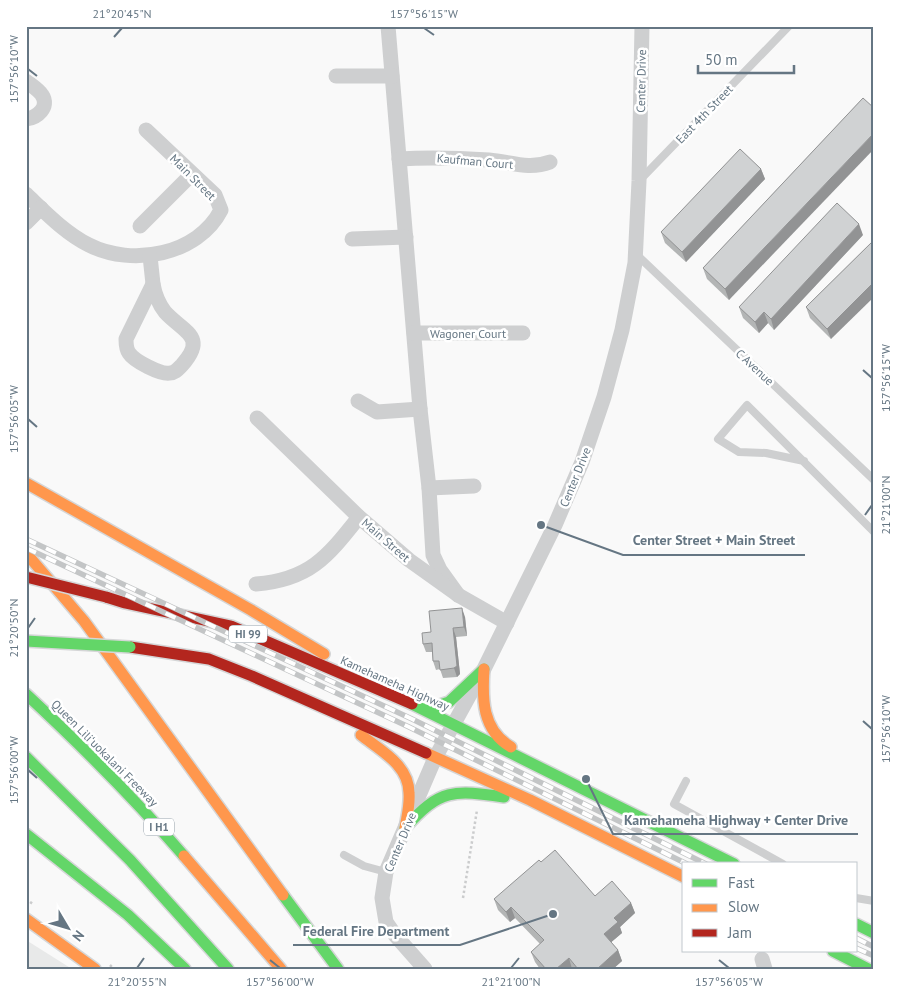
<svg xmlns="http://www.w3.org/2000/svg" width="900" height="995" font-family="'PT Sans',sans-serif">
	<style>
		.built { fill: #e8e9e9 }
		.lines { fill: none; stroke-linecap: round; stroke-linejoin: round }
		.fast-casing { stroke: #d5d6d7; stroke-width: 14 }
		.slow-casing { stroke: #d5d6d7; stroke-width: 14 }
		.jam-casing { stroke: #d5d6d7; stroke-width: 14 }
		.path { stroke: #cbcccd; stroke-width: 2.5; stroke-dasharray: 2.5 2.5; stroke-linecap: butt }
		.lane { stroke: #cecfd0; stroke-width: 8 }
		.street { stroke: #cecfd0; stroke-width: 15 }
		.fast { stroke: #63d668; stroke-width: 11 }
		.slow { stroke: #ff974d; stroke-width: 11 }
		.jam { stroke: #b3261e; stroke-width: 11 }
		.rail-casing { stroke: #c3c5c6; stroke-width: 5.5 }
		.rail { stroke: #fff; stroke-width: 4; stroke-dasharray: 11; stroke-linecap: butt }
		.fast-bridge-casing { stroke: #d5d6d7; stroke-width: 14; stroke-linecap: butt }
		.jam-bridge-casing { stroke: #d5d6d7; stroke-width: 14; stroke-linecap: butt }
		.fast-bridge { stroke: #63d668; stroke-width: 11 }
		.jam-bridge { stroke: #b3261e; stroke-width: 11 }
		.wall { fill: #b3b5b5 }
		.shaded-wall { fill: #929394 }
		.building { fill: #d0d2d3; stroke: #929394 }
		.ticks { fill: none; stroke: #657683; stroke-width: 2 }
		.labels { text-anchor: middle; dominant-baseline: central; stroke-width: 5; stroke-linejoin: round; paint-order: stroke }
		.shield { fill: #fff; stroke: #939fa8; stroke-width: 1 }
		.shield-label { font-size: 11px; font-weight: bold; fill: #657683 }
		.street-label { font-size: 12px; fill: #657683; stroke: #fff }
		.leader { fill: none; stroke: #657683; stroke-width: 2 }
		.callout-dot { fill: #657683; stroke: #fff; stroke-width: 2 }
		.callout-label { font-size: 14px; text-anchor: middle; font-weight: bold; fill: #657683; stroke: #fff; stroke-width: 5; stroke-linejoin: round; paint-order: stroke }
		.neatline { fill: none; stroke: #657683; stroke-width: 2 }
		.ticks-label { font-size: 12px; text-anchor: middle; fill: #657683 }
	</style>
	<rect width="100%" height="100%" fill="#f9f9f9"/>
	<polygon class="built" points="26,940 72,969 26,969"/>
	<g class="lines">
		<g class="fast-casing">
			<g id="fast">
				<path d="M 26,694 C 81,745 135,799 184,856"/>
				<polyline points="412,704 734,864"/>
				<polyline points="416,705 434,707 449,702 484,669"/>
				<polyline points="26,757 130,860 228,969"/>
				<path d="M 405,828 C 440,788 454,790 504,797"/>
				<polyline points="26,834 128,915 185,969"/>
				<polyline points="283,895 338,969"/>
				<polyline points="856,924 874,933"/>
				<polyline points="833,951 868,969"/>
			</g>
		</g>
		<g class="slow-casing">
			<g id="slow">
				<polyline points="26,483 251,610 324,654"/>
				<polyline points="26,553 84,621 283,895"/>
				<path d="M 484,669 C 482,699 482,730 511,747"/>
				<path d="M 361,735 C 380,750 409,765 409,793 C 410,805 407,816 405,828"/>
				<polyline points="426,753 530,800 684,877"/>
				<polyline points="184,856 281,969"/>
				<polyline points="26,919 95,969"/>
			</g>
		</g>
		<g class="jam-casing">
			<g id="jam">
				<polyline points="106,597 125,603 231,626 412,704"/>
				<polyline points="130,647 209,659 252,676 426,753"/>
			</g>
		</g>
		<g class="path">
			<polyline points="463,898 477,810"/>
			<polyline points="26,899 33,904"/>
			<polyline points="110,965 114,969"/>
		</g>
		<g class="lane">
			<polyline points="639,181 789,26"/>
			<polyline points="636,254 874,480"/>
			<polyline points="804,461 766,453 739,452 718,439 747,405 874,532"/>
			<polyline points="686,781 674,804 783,864"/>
			<polyline points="344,855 364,866 386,872"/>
			<polyline points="856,898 874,901"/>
		</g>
		<g class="street">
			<polyline points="388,26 420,409 429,488 433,555 440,570 458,595"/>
			<polyline points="336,76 392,76"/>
			<path d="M 26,81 C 31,85 39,90 42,95 C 50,107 37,118 26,119"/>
			<path d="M 399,159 C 429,157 459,158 489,160 C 511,162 529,170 550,162"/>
			<path d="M 26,194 C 45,212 65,233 89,245 C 132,267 198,255 221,210 L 215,195 L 146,130"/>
			<polyline points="26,223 41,208"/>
			<polyline points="140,226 191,175"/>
			<polyline points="352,239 406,237"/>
			<polyline points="150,256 153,284"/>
			<path d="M 153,284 C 155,295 158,303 165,312 C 183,332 208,336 182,365 C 178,369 175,373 170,373 C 161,375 134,361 129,353 C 126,349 126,344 126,339 Z"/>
			<polyline points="414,333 523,333"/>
			<polyline points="358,401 377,412 420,409"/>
			<polyline points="257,418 359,517 409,560 458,595 507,623"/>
			<polyline points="429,488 474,486"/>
			<path d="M 256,584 C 310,580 328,556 359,517"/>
			<polyline points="762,959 765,969"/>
			<polyline points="425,969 395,935 386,922 382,898 386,872 435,758 484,669 555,525 582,462 604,397 622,330 635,263 639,181 642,26"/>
		</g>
		<use href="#fast" class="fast"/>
		<use href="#slow" class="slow"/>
		<use href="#jam" class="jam"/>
		<g class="rail-casing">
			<g id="rail">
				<polyline points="26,539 412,719 706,864"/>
				<polyline points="26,548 409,727 687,864"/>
				<polyline points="856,938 874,947"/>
				<polyline points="856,948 874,956"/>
			</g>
		</g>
		<use href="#rail" class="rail"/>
		<g class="fast-bridge-casing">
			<polyline id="fast-bridge" points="26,641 130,647"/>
		</g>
		<g class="jam-bridge-casing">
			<polyline id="jam-bridge" points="26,577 106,597"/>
		</g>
		<use href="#fast-bridge" class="fast-bridge"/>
		<use href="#jam-bridge" class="jam-bridge"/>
	</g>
	<g class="wall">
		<polygon points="863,98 729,300 707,279 703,268"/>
		<polygon points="761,169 765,179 686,262 665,243 661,232"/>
		<polygon points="863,235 774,330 768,323 759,333 743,318 739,307"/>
		<polygon points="874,240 831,339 810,318 806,307"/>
		<polygon points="465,617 467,636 456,637 460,674 457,677 443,678 440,669 436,670 433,661 432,652 426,652 423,644 431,632"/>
		<polygon points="541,862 595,896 631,903 635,913 620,927 622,933 611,942 618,950 622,961 613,969 540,969 535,962 531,952 540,944 515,918 510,922 498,910 494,899"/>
	</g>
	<g class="shaded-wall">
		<polygon points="874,133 874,149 729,300 725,289"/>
		<polygon points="761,169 765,179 686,262 682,252"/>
		<polygon points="859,224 863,235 774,330 771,319"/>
		<polygon points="874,282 874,297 831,339 827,329"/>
		<polygon points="764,312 768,323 759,333 755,322"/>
		<polygon points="462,608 465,617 467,636 464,627"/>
		<polygon points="453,628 456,637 460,674 457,677 454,668"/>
		<polygon points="631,903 635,913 620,927 622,933 608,945 604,934 614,918"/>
		<polygon points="511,907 515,918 510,922 506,912"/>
		<polygon points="618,950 622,961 613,969 597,969"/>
		<polygon points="569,958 572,969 556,969"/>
	</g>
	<g class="building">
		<polygon points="863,98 874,108 874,133 725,289 703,268"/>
		<polygon points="740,149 761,169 682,252 661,232"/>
		<polygon points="837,203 859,224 771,319 764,312 755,322 739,307"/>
		<polygon points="874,240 874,282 827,329 806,307"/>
		<polygon points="462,608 464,627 453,628 457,666 454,668 440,670 439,661 433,661 432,643 423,644 422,633 431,632 429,611"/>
		<polygon points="555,850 595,896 612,881 631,903 614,918 618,922 604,934 618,950 597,969 578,969 569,958 556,969 546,969 531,952 544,940 511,907 506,912 494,899 539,860 541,862"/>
	</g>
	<path class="ticks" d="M 424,28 L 434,35M 114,37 L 122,28M 28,69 L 37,76M 863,370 L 872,378M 28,419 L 37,427M 865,515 L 872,505M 28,628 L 35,618M 863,721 L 872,729M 28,770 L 37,778M 270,960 L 280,968M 719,960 L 729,968M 137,968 L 144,958M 511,968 L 519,958"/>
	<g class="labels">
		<g class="shield">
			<rect x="229" y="625.5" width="38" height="17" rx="4"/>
			<rect x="144" y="818.5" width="30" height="17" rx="4"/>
		</g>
		<g class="shield-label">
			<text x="248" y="634">HI 99</text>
			<text x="159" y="827">I H1</text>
		</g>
		<g class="street-label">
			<text transform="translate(641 81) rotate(-89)">Center Drive</text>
			<text transform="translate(704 114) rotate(-46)">East 4th Street</text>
			<text transform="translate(475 161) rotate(5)">Kaufman Court</text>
			<text transform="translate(193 177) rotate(45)">Main Street</text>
			<text x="468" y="333">Wagoner Court</text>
			<text transform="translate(755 367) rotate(43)">C Avenue</text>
			<text transform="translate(575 477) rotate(-68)">Center Drive</text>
			<text transform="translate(386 540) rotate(41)">Main Street</text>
			<text transform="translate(395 683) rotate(24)">Kamehameha Highway</text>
			<text transform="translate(105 753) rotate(45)">Queen Liliʻuokalani Freeway</text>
			<text transform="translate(400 842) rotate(-67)">Center Drive</text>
		</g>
	</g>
	<path class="leader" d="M541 525L623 555H805M586 779L613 834H858M553 914L460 945H293"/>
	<g class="callout-dot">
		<circle cx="541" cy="525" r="5"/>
		<circle cx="586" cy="779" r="5"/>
		<circle cx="553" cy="914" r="5"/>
	</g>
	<g class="callout-label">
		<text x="714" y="545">Center Street + Main Street</text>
		<text x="736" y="825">Kamehameha Highway + Center Drive</text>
		<text x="376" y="936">Federal Fire Department</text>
	</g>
	<rect width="900" height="995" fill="none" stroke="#ffffff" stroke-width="55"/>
	<rect x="682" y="862" width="175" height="90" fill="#ffffff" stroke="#c1c8cd"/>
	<rect x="692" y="879" width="25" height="8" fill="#63d668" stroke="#c1c8cd"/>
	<text x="728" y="888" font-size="15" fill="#657683">Fast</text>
	<rect x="692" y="904" width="25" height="8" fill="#ff974d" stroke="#c1c8cd"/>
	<text x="728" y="912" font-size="15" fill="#657683">Slow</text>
	<rect x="692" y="929" width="25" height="8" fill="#b3261e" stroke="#c1c8cd"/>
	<text x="728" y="938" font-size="15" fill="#657683">Jam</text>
	<g transform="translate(68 928) rotate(128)" stroke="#ffffff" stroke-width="4" paint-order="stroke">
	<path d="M0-4L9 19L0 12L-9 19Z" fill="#657683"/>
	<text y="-8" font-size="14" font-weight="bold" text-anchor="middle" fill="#657683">N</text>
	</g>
	<path d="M698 65v8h96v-8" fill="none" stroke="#657683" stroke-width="2.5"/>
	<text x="705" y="65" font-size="15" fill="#657683" stroke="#ffffff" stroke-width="4" paint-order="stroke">50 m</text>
	<rect x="28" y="28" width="844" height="940" class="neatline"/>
	<g class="ticks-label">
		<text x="122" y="18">21°20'45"N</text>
		<text x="424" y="18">157°56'15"W</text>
		<text transform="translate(14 69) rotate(-90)" y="4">157°56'10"W</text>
		<text transform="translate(886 378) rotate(-90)" y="4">157°56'15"W</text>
		<text transform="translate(14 419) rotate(-90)" y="4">157°56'05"W</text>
		<text transform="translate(886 505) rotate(-90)" y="4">21°21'00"N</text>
		<text transform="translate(14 628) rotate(-90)" y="4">21°20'50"N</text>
		<text transform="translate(886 729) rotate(-90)" y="4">157°56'10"W</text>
		<text transform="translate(14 770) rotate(-90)" y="4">157°56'00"W</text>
		<text x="137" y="986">21°20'55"N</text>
		<text x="280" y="986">157°56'00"W</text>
		<text x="511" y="986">21°21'00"N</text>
		<text x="729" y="986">157°56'05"W</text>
	</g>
</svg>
